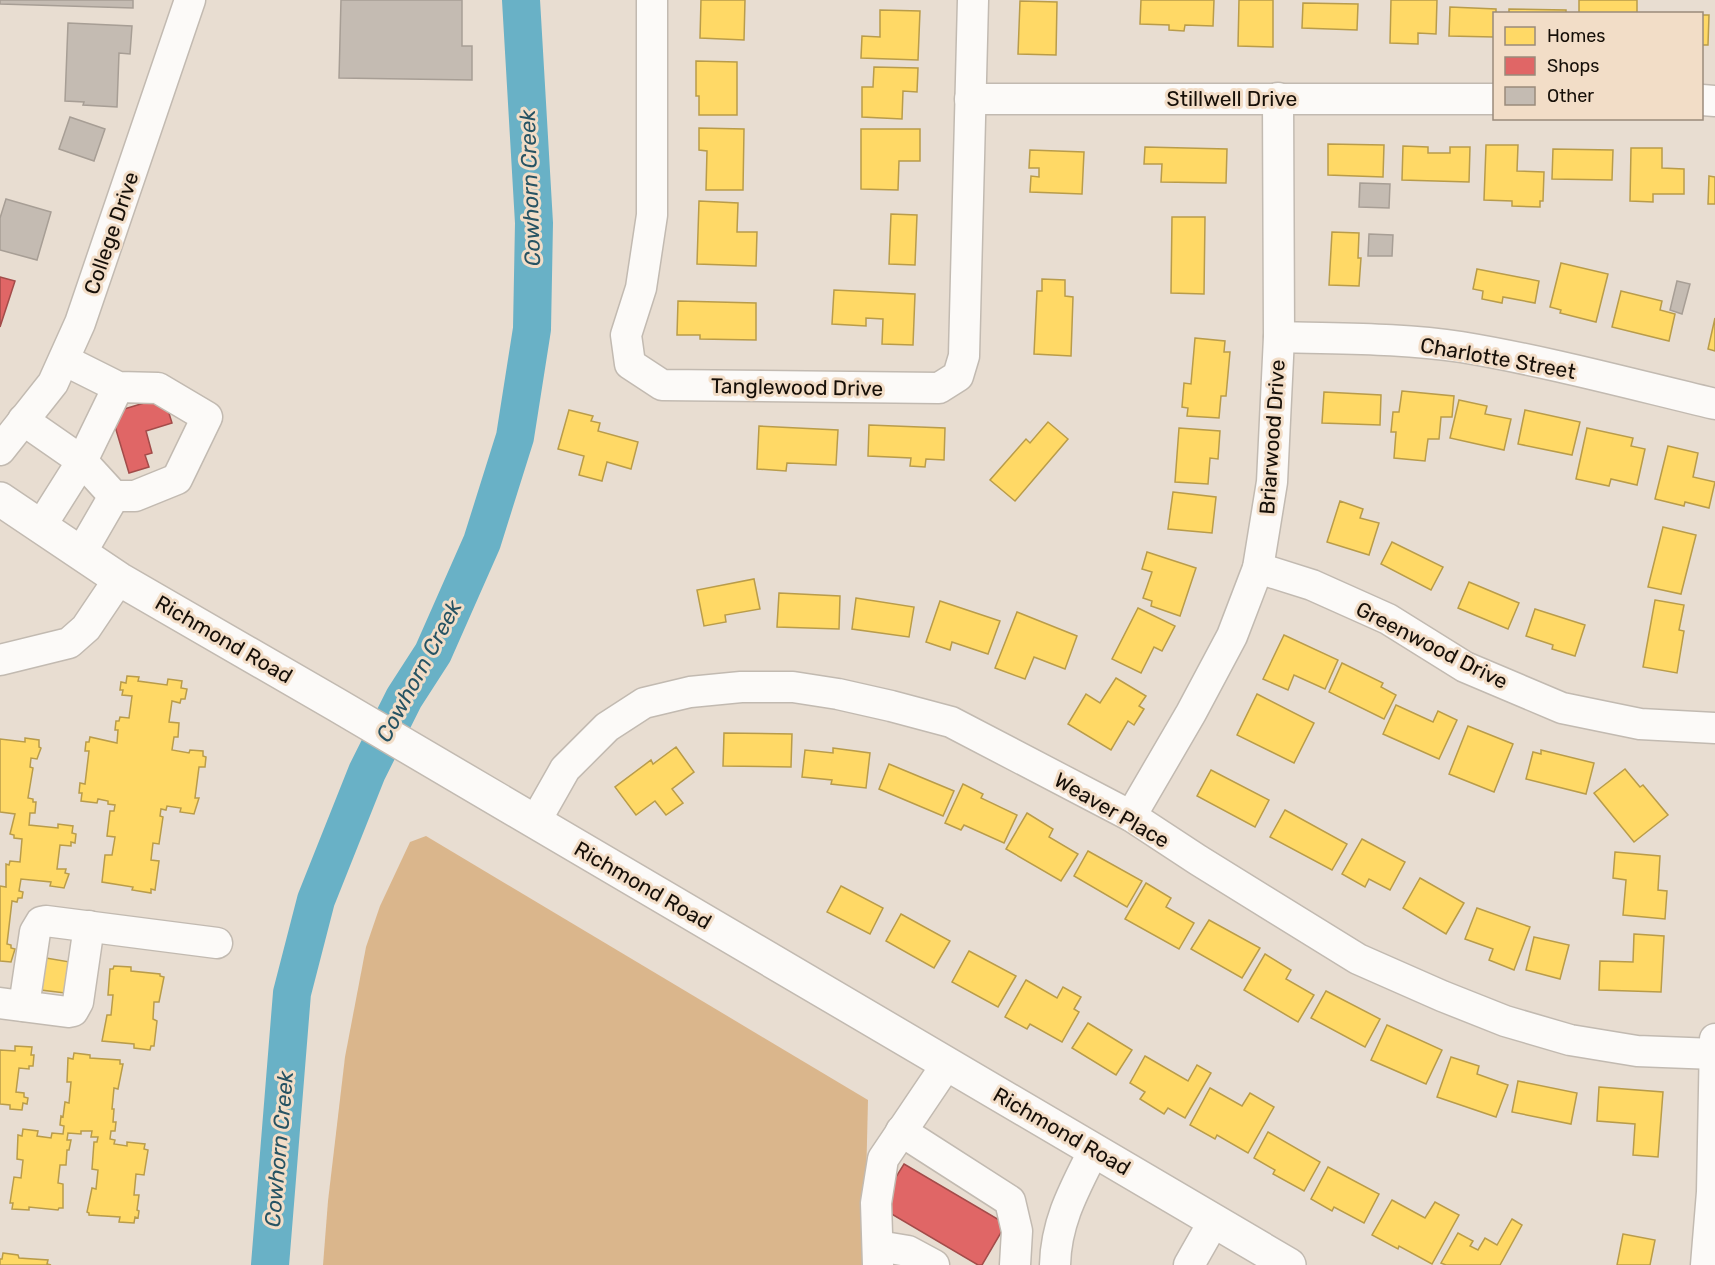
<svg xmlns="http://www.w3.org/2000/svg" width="1715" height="1265" font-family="Rubik,sans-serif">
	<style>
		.forest { fill: #dab68c }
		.homes { fill: #ffd966; stroke: #b99c4a; stroke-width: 1.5 }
		.shops { fill: #e06666; stroke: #a34c4a; stroke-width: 1.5 }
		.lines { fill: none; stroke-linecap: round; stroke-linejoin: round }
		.river { stroke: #69b1c6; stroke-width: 38 }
		.building { fill: #c4bbb2; stroke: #a79e95; stroke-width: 1.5 }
		.minor-casing { stroke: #c2bab1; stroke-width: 33 }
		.major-casing { stroke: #c2bab1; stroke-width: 36 }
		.minor { stroke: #fcfaf8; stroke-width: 30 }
		.major { stroke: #fcfaf8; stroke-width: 33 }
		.labels { text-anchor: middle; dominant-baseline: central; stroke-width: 6; stroke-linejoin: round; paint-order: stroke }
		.street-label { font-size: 21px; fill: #160f08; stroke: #f2ddc7 }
		.water-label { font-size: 22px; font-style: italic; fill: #265363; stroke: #f2ddc7 }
	</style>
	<rect width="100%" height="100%" fill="#e8ddd1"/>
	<polygon class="forest" points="426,836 868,1100 864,1265 323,1265 328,1201 345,1057 366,947 380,906 410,842"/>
	<g class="homes">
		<polygon points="701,0 745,0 744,40 700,38"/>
		<polygon points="1141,0 1214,0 1213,26 1185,25 1184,31 1169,30 1169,25 1140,24"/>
		<polygon points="1239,0 1273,0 1273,47 1238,46"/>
		<polygon points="1391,0 1437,0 1436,34 1418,33 1418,44 1390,43"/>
		<rect x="1579" y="0" width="58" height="14"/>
		<polygon points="1020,1 1057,2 1056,55 1018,54"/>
		<polygon points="1303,3 1358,4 1357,30 1302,28"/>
		<polygon points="1450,7 1496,9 1496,14 1494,14 1494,37 1449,36"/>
		<polygon points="1509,9 1566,10 1566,14 1509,14"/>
		<polygon points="880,10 920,11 918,60 861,58 862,36 880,37"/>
		<polygon points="1702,15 1709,15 1708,45 1702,45"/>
		<polygon points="696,61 737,62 737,115 699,115 699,96 696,96"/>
		<polygon points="874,67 918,68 917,92 903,91 902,119 862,117 862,87 873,87"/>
		<polygon points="699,128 744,129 743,190 706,190 707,151 699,150"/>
		<polygon points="861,129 920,129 920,161 899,161 898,190 861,189"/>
		<polygon points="1328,144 1384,145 1383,177 1328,175"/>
		<polygon points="1486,145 1518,145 1517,171 1544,172 1543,201 1540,201 1540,207 1512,206 1512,201 1484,200"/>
		<polygon points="1403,146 1428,147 1428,153 1450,153 1450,147 1470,147 1469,182 1402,180"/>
		<polygon points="1145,147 1227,149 1226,183 1161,182 1162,164 1144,164"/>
		<polygon points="1631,148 1662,148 1662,168 1684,169 1684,194 1653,194 1653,202 1630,201"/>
		<polygon points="1553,149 1613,150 1612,180 1552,179"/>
		<polygon points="1030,150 1084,152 1082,194 1030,192 1031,176 1039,177 1039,168 1029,168"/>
		<polygon points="1709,176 1715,177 1715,204 1708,204"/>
		<polygon points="699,201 738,203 737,232 757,232 756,266 697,264"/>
		<polygon points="891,214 917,215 915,265 889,264"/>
		<polygon points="1172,217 1205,217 1204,294 1171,293"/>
		<polygon points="1332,232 1359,233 1358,258 1361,258 1359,286 1329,285"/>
		<polygon points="1561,263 1608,274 1596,322 1560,313 1561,310 1550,307"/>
		<polygon points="1477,269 1539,281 1535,303 1503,297 1502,303 1482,299 1483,291 1473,289"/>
		<polygon points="1042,279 1065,280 1065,296 1073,297 1071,356 1034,354 1037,291 1042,291"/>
		<polygon points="834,290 915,294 913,345 882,344 883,319 866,318 866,326 832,324"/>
		<polygon points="1621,291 1662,301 1660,310 1675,314 1669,341 1612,327"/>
		<polygon points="678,301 756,303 756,340 700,339 700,335 677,335"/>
		<polygon points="1715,318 1715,351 1708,349"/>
		<polygon points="1195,338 1225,341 1224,352 1230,352 1226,396 1221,396 1219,418 1187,416 1188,408 1182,407 1184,383 1191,384"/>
		<polygon points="1402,391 1454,396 1452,417 1441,417 1439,439 1428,439 1425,461 1394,458 1396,432 1391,432 1393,412 1399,412"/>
		<polygon points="1324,392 1381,395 1380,425 1322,423"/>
		<polygon points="1459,400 1487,406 1485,414 1511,419 1504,450 1450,438"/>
		<polygon points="569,410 593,416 591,421 600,423 598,431 638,442 631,469 607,462 602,481 579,475 584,456 558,449"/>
		<polygon points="1525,410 1580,422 1572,455 1518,444"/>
		<polygon points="1048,422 1068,439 1015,501 990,480 1026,439 1030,443"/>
		<polygon points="869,425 945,428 944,460 926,459 925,467 910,466 911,458 868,456"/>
		<polygon points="759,426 838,430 836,465 787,463 786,471 757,469"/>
		<polygon points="1179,428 1220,431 1218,459 1210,458 1208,484 1175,482"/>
		<polygon points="1587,428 1633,438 1631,446 1645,449 1637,485 1611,479 1609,486 1576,479"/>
		<polygon points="1668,446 1698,453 1693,477 1715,482 1709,508 1685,502 1684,506 1655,499"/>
		<polygon points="1173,492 1216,497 1212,533 1168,529"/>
		<polygon points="1340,501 1363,509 1360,518 1379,523 1369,555 1327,542"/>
		<polygon points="1663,527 1696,535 1681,594 1648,587"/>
		<polygon points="1392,542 1443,567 1431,590 1381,564"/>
		<polygon points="1147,552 1196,568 1180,616 1151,606 1152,601 1143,598 1152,572 1142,569"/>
		<polygon points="754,579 760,609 725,615 726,622 704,626 697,590"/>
		<polygon points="1469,582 1519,603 1508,629 1458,608"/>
		<polygon points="779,593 840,596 839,629 777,627"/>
		<polygon points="856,598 914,607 909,637 852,629"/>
		<polygon points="1655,600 1684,605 1679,630 1684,631 1677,673 1643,667"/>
		<polygon points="940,601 1000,621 988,654 952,642 950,650 926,642"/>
		<polygon points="1138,608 1175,626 1162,651 1154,647 1141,673 1112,659"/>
		<polygon points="1535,609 1585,625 1575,656 1552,649 1553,645 1526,636"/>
		<polygon points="1017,612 1077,636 1065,669 1034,657 1025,679 995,668"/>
		<polygon points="1284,635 1338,660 1325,689 1294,675 1288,690 1263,679"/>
		<polygon points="1342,663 1383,683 1381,687 1396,695 1384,719 1329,692"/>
		<polygon points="127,676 139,677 138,681 167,685 168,679 182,681 181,688 187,689 185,699 181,699 180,703 172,701 169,722 179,723 178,737 174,737 172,750 189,753 190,750 203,751 203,756 206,757 205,767 199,767 195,798 199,798 194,814 180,812 181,808 167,806 166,810 161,809 160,816 163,817 159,844 153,843 151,860 159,861 155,890 151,889 151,893 132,890 133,887 102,882 105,855 112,855 115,837 107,836 110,811 114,811 115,805 108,804 108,801 98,799 97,803 81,801 82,793 79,793 80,783 85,784 89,751 85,751 86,742 89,742 90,737 117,743 118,730 115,730 116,721 119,721 120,717 129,718 132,696 122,695 123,690 120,690 121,682 126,683"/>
		<polygon points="1116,678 1146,696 1139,706 1144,709 1134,725 1128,721 1111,750 1068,724 1086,694 1100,703"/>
		<polygon points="1257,694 1314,723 1294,763 1237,735"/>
		<polygon points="1396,705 1433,722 1438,711 1457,720 1439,759 1383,734"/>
		<polygon points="1468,726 1513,744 1494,792 1449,774"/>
		<polygon points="724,733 792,734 791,767 723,766"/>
		<polygon points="25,738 39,740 39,747 41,748 37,759 31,758 30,767 33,768 28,798 33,799 33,802 36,802 35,813 30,813 29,825 58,828 58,824 73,826 72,833 76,834 75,843 71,842 71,846 60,845 57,869 66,869 65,873 69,874 64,888 50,886 51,882 21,879 19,891 23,892 22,898 18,898 17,902 12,901 7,944 11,945 11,948 15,949 11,962 0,961 0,886 6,887 6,864 9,865 10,861 20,862 22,839 14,838 14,835 10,834 15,814 0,812 0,739 25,742"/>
		<polygon points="676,747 694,772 672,789 683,803 666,815 655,801 636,815 615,787 651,760 653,764"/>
		<polygon points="833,748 870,753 866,788 831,784 832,780 802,777 805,750 833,753"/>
		<polygon points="1541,750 1594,763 1586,794 1526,779 1533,752 1541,754"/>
		<polygon points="889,764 954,791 943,816 879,789"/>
		<polygon points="1625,769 1640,787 1643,785 1668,815 1634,842 1594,793"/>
		<polygon points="1211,770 1269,800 1255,827 1197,796"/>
		<polygon points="963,784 983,794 981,798 1017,815 1004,843 964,825 961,830 945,823"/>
		<polygon points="1285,810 1347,844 1332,870 1270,837"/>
		<polygon points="1027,813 1053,829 1049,837 1078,854 1061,881 1006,849"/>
		<polygon points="1362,839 1405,862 1390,890 1369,879 1365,887 1342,874"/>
		<polygon points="1088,851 1142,881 1127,907 1074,876"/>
		<polygon points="1615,852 1660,856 1658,890 1667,891 1665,919 1623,915 1626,880 1613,878"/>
		<polygon points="1420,878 1464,903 1446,934 1403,908"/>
		<polygon points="1146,883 1171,898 1166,907 1194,923 1179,949 1125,919"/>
		<polygon points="841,886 883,908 870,934 827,912"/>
		<polygon points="1477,908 1530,927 1514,970 1489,960 1493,949 1465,939"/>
		<polygon points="901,914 950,941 934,968 886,941"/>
		<polygon points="1209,920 1260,948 1242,978 1191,949"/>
		<polygon points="1634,934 1664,936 1661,992 1599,990 1600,961 1633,962"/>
		<polygon points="1534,937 1569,945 1560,979 1526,970"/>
		<polygon points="969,951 1016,976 998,1007 952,982"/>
		<polygon points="1265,954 1291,970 1286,979 1314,995 1298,1022 1244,990"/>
		<polygon points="46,958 70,962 65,993 41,990"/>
		<polygon points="114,966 131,967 131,971 160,974 160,976 164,977 159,1002 154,1002 153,1019 157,1021 154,1046 151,1046 150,1050 134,1048 134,1044 102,1041 107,1015 111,1015 113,995 108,995 110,969 113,969"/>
		<polygon points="1026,980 1057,998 1063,987 1081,997 1074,1009 1079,1012 1062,1042 1030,1024 1027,1029 1005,1017"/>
		<polygon points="1326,991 1380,1019 1365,1047 1311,1018"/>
		<polygon points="1088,1023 1132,1050 1116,1075 1072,1048"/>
		<polygon points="1387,1025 1442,1050 1426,1084 1371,1060"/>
		<polygon points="15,1046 32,1047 31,1055 34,1055 33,1066 29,1066 29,1069 19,1068 16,1092 24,1093 24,1097 28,1098 27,1104 23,1103 22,1110 10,1109 10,1105 0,1104 0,1050 15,1051"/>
		<polygon points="74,1053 90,1055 90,1058 120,1060 120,1064 123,1064 118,1089 114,1088 112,1109 114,1109 113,1122 116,1122 115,1131 111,1131 110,1139 115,1140 114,1144 127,1146 127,1142 145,1144 144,1149 148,1150 144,1175 136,1174 134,1195 139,1195 137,1210 139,1211 138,1218 135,1217 134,1223 119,1222 120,1217 89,1215 89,1213 87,1212 92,1188 96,1189 98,1170 92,1169 94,1142 97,1142 98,1137 91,1137 92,1131 81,1131 81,1134 68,1133 67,1140 71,1140 69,1150 67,1150 66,1165 60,1165 58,1183 63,1184 63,1208 59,1208 58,1210 29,1207 29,1210 12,1209 13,1203 10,1203 14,1177 21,1178 23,1160 17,1159 18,1135 22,1136 23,1129 38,1131 37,1136 51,1138 52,1133 63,1134 64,1126 60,1125 61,1116 63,1117 65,1102 69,1103 71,1082 67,1082 68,1058 73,1059"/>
		<polygon points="1145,1056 1188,1081 1197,1065 1211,1073 1185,1118 1168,1108 1164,1114 1140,1099 1145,1092 1130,1083"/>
		<polygon points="1451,1057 1479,1066 1477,1074 1508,1085 1496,1117 1437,1097"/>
		<polygon points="1518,1081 1577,1093 1571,1124 1512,1112"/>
		<polygon points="1599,1087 1663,1092 1658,1157 1633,1155 1635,1124 1597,1121"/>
		<polygon points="1210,1088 1242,1106 1250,1093 1274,1107 1248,1153 1217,1135 1215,1139 1190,1125"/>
		<polygon points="1268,1132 1320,1162 1304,1191 1273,1174 1275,1170 1254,1158"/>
		<polygon points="1328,1167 1379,1194 1364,1223 1334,1207 1332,1211 1311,1199"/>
		<polygon points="1392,1200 1425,1218 1435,1202 1459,1215 1432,1264 1399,1246 1398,1249 1372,1235"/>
		<polygon points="1512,1219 1522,1225 1500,1265 1446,1265 1441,1263 1458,1233 1473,1241 1470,1246 1478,1250 1485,1238 1497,1245"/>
		<polygon points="1623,1234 1655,1240 1650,1265 1617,1265"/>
		<polygon points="3,1253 18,1255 19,1258 48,1260 47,1264 51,1265 0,1265 0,1259 2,1259"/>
	</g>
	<g class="shops">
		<polygon points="0,277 15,281 0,327"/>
		<polygon points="164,397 172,423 146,431 152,453 145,455 149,467 129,473 111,413"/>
		<polygon points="904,1164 1006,1224 982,1265 978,1265 878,1206"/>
	</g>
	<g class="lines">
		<polyline class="river" points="270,1265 292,993 316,900 367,772 404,698 433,653 482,542 515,437 532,329 534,223 521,0"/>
	</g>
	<g class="building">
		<polygon points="0,0 133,0 133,8 0,4"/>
		<polygon points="341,0 462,0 462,46 472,46 472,80 339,78"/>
		<polygon points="68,23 132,26 130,54 119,53 117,107 83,105 84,102 65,101"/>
		<polygon points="70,117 105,129 94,161 59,149"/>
		<polygon points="1360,183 1390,184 1389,208 1359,207"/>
		<polygon points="6,199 51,212 37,260 0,250 0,218"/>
		<polygon points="1369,234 1393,235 1392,256 1368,256"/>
		<polygon points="1677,281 1690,284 1682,314 1670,310"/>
	</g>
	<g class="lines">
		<g class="minor-casing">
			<g id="minor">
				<polyline points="652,0 652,215 641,288 626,335 630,364 662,385 939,388 958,376 964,356 973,0"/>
				<polyline points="970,99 1494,99"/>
				<polyline points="1702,100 1715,101"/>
				<path d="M 1279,337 C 1339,339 1401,338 1461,347 C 1546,361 1631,384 1715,404"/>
				<polyline points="64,360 118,387 158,388 207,417 177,479 135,496 114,496 82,461 118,387"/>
				<polyline points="23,420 82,461 41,526"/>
				<polyline points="0,450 53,383 80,323 190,0"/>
				<polyline points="81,553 114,496"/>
				<polyline points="1258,568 1312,585 1388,619 1465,667 1562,708 1640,724 1715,728"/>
				<polyline points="0,660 69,643 86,628 119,579"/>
				<polyline points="1131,816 1191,713 1232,636 1258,568 1272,482 1279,337 1278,98"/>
				<polyline points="535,822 565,769 607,727 644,703 690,692 741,687 793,687 838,694 891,706 951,722 1131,816 1198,860 1358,959 1442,996 1505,1021 1570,1040 1637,1051 1715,1054"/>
				<polyline points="0,1003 68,1012 73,1011 78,1002 89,926"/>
				<polyline points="24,1006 35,932 41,922 46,921 217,943"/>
				<polyline points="901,1131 1010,1201 1017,1231 1015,1265"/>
				<polyline points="878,1246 908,1251 934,1265"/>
				<polyline points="878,1265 876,1203 883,1159 947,1064"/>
				<path d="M 1055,1265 C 1056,1221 1075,1188 1094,1150"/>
				<polyline points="1189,1265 1214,1221"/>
				<polyline points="1706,1265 1712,1192 1715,1039"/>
			</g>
		</g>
		<g class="major-casing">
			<polyline id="major" points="0,499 119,579 337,705 1289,1265"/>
		</g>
		<use href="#minor" class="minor"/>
		<use href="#major" class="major"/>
	</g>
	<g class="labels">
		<g class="street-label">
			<text x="1232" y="98">Stillwell Drive</text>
			<text transform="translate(111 233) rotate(-71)">College Drive</text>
			<text transform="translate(1498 358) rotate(10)">Charlotte Street</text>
			<text transform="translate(797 387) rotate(1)">Tanglewood Drive</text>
			<text transform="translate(1272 437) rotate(-86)">Briarwood Drive</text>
			<text transform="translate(224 639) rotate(30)">Richmond Road</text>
			<text transform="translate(1432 645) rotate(27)">Greenwood Drive</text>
			<text transform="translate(1112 810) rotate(30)">Weaver Place</text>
			<text transform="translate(643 885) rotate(30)">Richmond Road</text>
			<text transform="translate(1062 1131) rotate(30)">Richmond Road</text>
		</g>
		<g class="water-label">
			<text transform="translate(530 188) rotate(-92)">Cowhorn Creek</text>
			<text transform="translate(419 671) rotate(-62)">Cowhorn Creek</text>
			<text transform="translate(279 1149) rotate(-85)">Cowhorn Creek</text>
		</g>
	</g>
	<rect x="1493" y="12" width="210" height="108" fill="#f2ddc7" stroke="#9a8b7b" stroke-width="1.5"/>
	<rect x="1505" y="27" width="30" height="18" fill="#ffd966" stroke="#9a8b7b" stroke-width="1.5"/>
	<text x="1547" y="42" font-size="18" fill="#160f08">Homes</text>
	<rect x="1505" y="57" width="30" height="18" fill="#e06666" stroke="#9a8b7b" stroke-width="1.5"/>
	<text x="1547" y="72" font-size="18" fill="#160f08">Shops</text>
	<rect x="1505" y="87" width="30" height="18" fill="#c4bbb2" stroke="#9a8b7b" stroke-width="1.5"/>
	<text x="1547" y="102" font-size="18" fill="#160f08">Other</text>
</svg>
